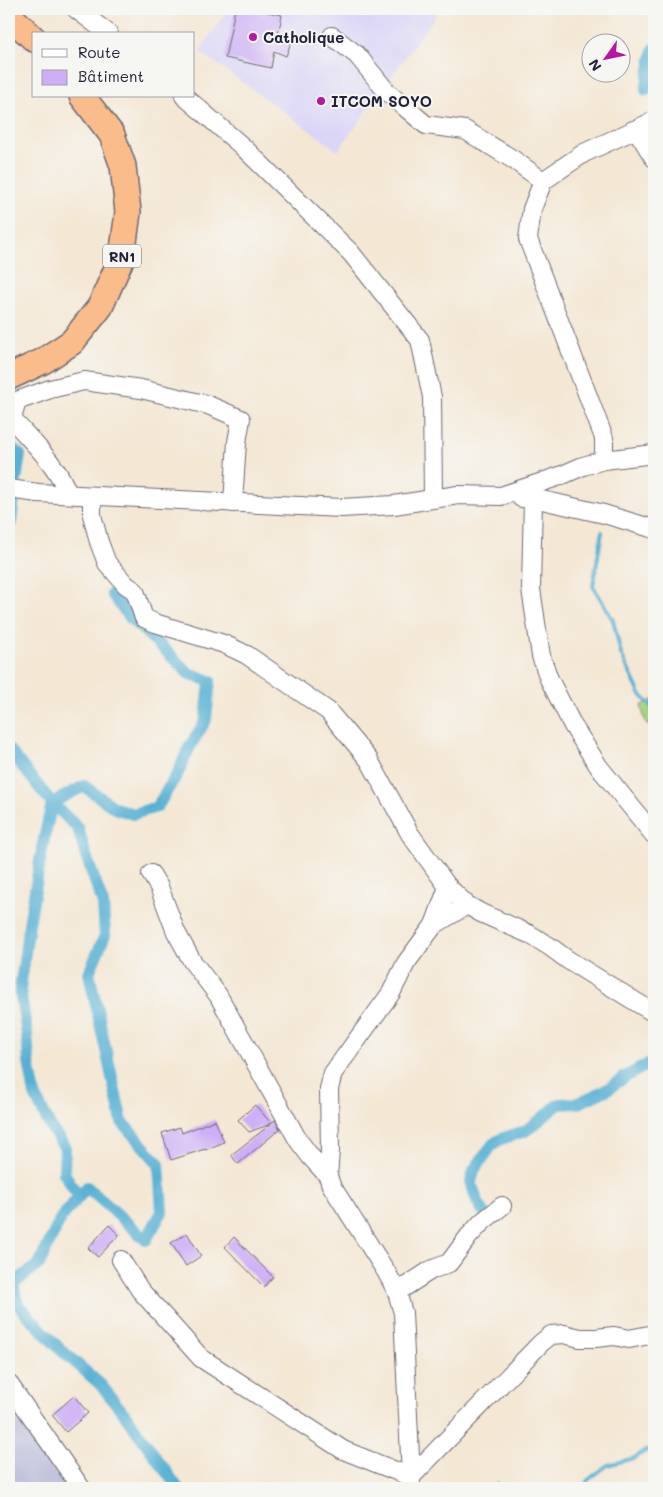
<svg xmlns="http://www.w3.org/2000/svg" width="663" height="1497" font-family="Mali,sans-serif">
	<style>
		.built { fill: #dbd6f7 }
		.industrial { fill: #c1c2dd }
		.green { fill: #a8d481; stroke: #657b5e }
		.lines { fill: none; stroke-linecap: round; stroke-linejoin: round }
		.stream { stroke: #56b0d4; stroke-width: 4 }
		.canal { stroke: #56b0d4; stroke-width: 12 }
		.building { fill: #cdaef7 }
		.minor-casing { stroke: #6c6771; stroke-width: 20 }
		.highway-casing { stroke: #6c6771; stroke-width: 28 }
		.minor { stroke: #fff; stroke-width: 18 }
		.highway { stroke: #fabc8b; stroke-width: 25 }
		.poi-dot { fill: #b5179e; stroke: #f6f6f2; stroke-width: 2 }
		.labels { text-anchor: middle; dominant-baseline: central; stroke-width: 4; stroke-linejoin: round; paint-order: stroke }
		.shield { fill: #f6f6f2; stroke: #626272; stroke-width: 1 }
		.shield-label { font-size: 14px; font-weight: bold; fill: #22223b }
		.poi-label { font-size: 15px; font-weight: bold; fill: #22223b; stroke: #f6f6f2; text-anchor: start }
	</style>
	<rect width="100%" height="100%" fill="#f6f6f2"/>
	<filter id="ink" filterUnits="userSpaceOnUse"><feTurbulence type="fractalNoise" baseFrequency=".02" numOctaves="2"/><feDisplacementMap in="SourceGraphic" scale="10" xChannelSelector="R" yChannelSelector="G"/><feConvolveMatrix kernelMatrix="1 2 1 2 8 2 1 2 1" color-interpolation-filters="sRGB"/></filter>
	<filter id="wash" filterUnits="userSpaceOnUse"><feTurbulence type="fractalNoise" baseFrequency=".0096" numOctaves="4" result="noise"/><feDisplacementMap in="SourceGraphic" scale="20" xChannelSelector="R" yChannelSelector="G"/><feGaussianBlur stdDeviation="1.12" result="paint"/><feColorMatrix in="noise" values="0 0 0 0 0 0 0 0 0 0 0 0 0 0 0 0 0 1.4 0 .05"/><feComposite in="paint" operator="in"/></filter>
	<g filter="url(#wash)">
		<rect width="100%" height="100%" fill="#f4e7d4"/>
		<polygon class="built" points="229,9 440,9 338,151 199,51"/>
		<polygon class="industrial" points="9,1407 67,1488 9,1488"/>
		<polygon class="green" points="654,699 654,729 646,724 641,706"/>
		<g class="lines">
			<g class="stream">
				<polyline points="602,532 593,586 613,620 621,654 640,694 654,709"/>
				<polyline points="9,1399 36,1438"/>
				<polyline points="43,1448 53,1463"/>
				<polyline points="497,1484 501,1488"/>
				<polyline points="583,1488 588,1480 608,1465 634,1458 647,1450 654,1450"/>
			</g>
			<g class="canal">
				<polyline points="646,90 654,49"/>
				<polyline points="9,446 20,455 16,480"/>
				<polyline points="9,525 11,522 14,500"/>
				<polyline points="9,750 52,803 78,828 85,853 103,904 105,935 89,973 103,1037 122,1122 159,1164 162,1212 146,1240 87,1187 61,1218 39,1264 13,1284 18,1305 59,1348 101,1385 126,1416 178,1488"/>
				<polyline points="79,1197 64,1173 65,1148 50,1126 35,1095 29,1062 27,1034 20,990 29,924 43,844 52,803 84,786 115,808 133,814 157,807 179,771 189,748 206,720 210,681 188,673 164,649 132,620 112,594"/>
				<polyline points="483,1211 477,1201 471,1182 474,1170 493,1144 501,1139 525,1131 535,1124 559,1104 578,1103 591,1097 608,1089 625,1077 654,1061"/>
			</g>
		</g>
		<g id="blocks">
			<g class="building">
				<polygon points="235,9 253,9 282,15 278,35 292,40 286,56 274,51 271,68 225,58"/>
				<polygon points="255,1105 271,1123 275,1120 280,1129 238,1164 231,1155 271,1124 249,1132 238,1120"/>
				<polygon points="215,1120 224,1142 205,1150 205,1149 171,1160 162,1133 180,1127 182,1133"/>
				<polygon points="109,1225 119,1235 98,1257 88,1248"/>
				<polygon points="187,1233 201,1256 186,1266 171,1243"/>
				<polygon points="234,1237 273,1277 264,1287 225,1247"/>
				<polygon points="74,1396 88,1413 66,1432 52,1415"/>
			</g>
		</g>
	</g>
	<g filter="url(#ink)">
		<use href="#blocks" fill-opacity="0" stroke="#6c6771" stroke-width="1"/>
		<g class="lines">
			<g class="minor-casing">
				<g id="minor">
					<polyline points="76,9 109,34"/>
					<polyline points="332,36 357,55 387,92 426,125 465,130 514,160 543,181"/>
					<polyline points="184,96 243,147 351,253 420,340 432,397 433,498"/>
					<polyline points="633,130 639,134 654,158"/>
					<polyline points="604,460 604,438 528,239 532,209 543,181 584,153 654,121"/>
					<polyline points="9,489 38,493 341,508 394,505 458,495 501,496 560,476 583,466 604,460 654,454"/>
					<path d="M 68,494 C 58,465 32,442 12,419 L 17,401 L 50,389 L 84,381 L 141,389 L 208,405 L 241,419 L 237,442 L 233,503"/>
					<polyline points="92,496 92,515 99,542 107,563 126,585 135,591 144,618 155,623 224,644 247,655 328,711 369,760 410,834 448,887 467,905 481,913 529,934 549,946 568,960 654,1013"/>
					<polyline points="521,498 533,498 604,514 654,529"/>
					<polyline points="533,498 531,589 541,656 549,679 573,726 599,767 654,835"/>
					<polyline points="151,874 159,887 176,932 192,961 218,995 298,1140 310,1156 328,1176"/>
					<polyline points="434,925 467,905"/>
					<polyline points="121,1260 140,1290 201,1358 343,1450 411,1477 403,1313 397,1292 387,1273 331,1185 328,1176 330,1151 329,1089 333,1073 391,993 406,963 434,925 448,887"/>
					<polyline points="397,1292 431,1270 449,1263 469,1236 482,1222 502,1206"/>
					<polyline points="9,1384 81,1488"/>
					<polyline points="411,1484 411,1477 541,1343 551,1335 564,1334 580,1338 596,1338 614,1336 629,1339 654,1334"/>
				</g>
			</g>
			<g class="highway-casing">
				<g id="highway">
					<polyline points="9,15 34,39"/>
					<polyline points="9,377 43,361 72,342 100,307 122,257 128,212 123,166 112,135 82,96"/>
				</g>
			</g>
			<use href="#minor" class="minor"/>
			<use href="#highway" class="highway"/>
		</g>
	</g>
	<g class="poi-dot">
		<circle cx="253" cy="37" r="5"/>
		<circle cx="321" cy="101" r="5"/>
	</g>
	<g class="labels">
		<rect class="shield" x="103" y="244.5" width="38" height="23" rx="4"/>
		<g class="shield-label">
			<text x="122" y="256">RN1</text>
		</g>
		<g class="poi-label">
			<text x="263" y="37">Catholique</text>
			<text x="331" y="101">ITCOM SOYO</text>
		</g>
	</g>
	<rect width="663" height="1497" fill="none" stroke="#f6f6f2" stroke-width="30"/>
	<rect x="32" y="32" width="162" height="65" fill="#f6f6f2" stroke="#a1a1a9"/>
	<rect x="42" y="49" width="25" height="8" fill="#ffffff" stroke="#a1a1a9"/>
	<text x="78" y="58" font-size="15" fill="#22223b">Route</text>
	<rect x="42" y="70" width="25" height="15" fill="#cdaef7" stroke="#a1a1a9"/>
	<text x="78" y="82" font-size="15" fill="#22223b">Bâtiment</text>
	<g transform="translate(606 58) rotate(237)"><circle r="24" fill="#f6f6f2" stroke="#a1a1a9"/>
	<path d="M0-4L9 19L0 12L-9 19Z" fill="#b5179e"/>
	<text y="-8" font-size="14" font-weight="bold" text-anchor="middle" fill="#22223b">N</text>
	</g>
</svg>
